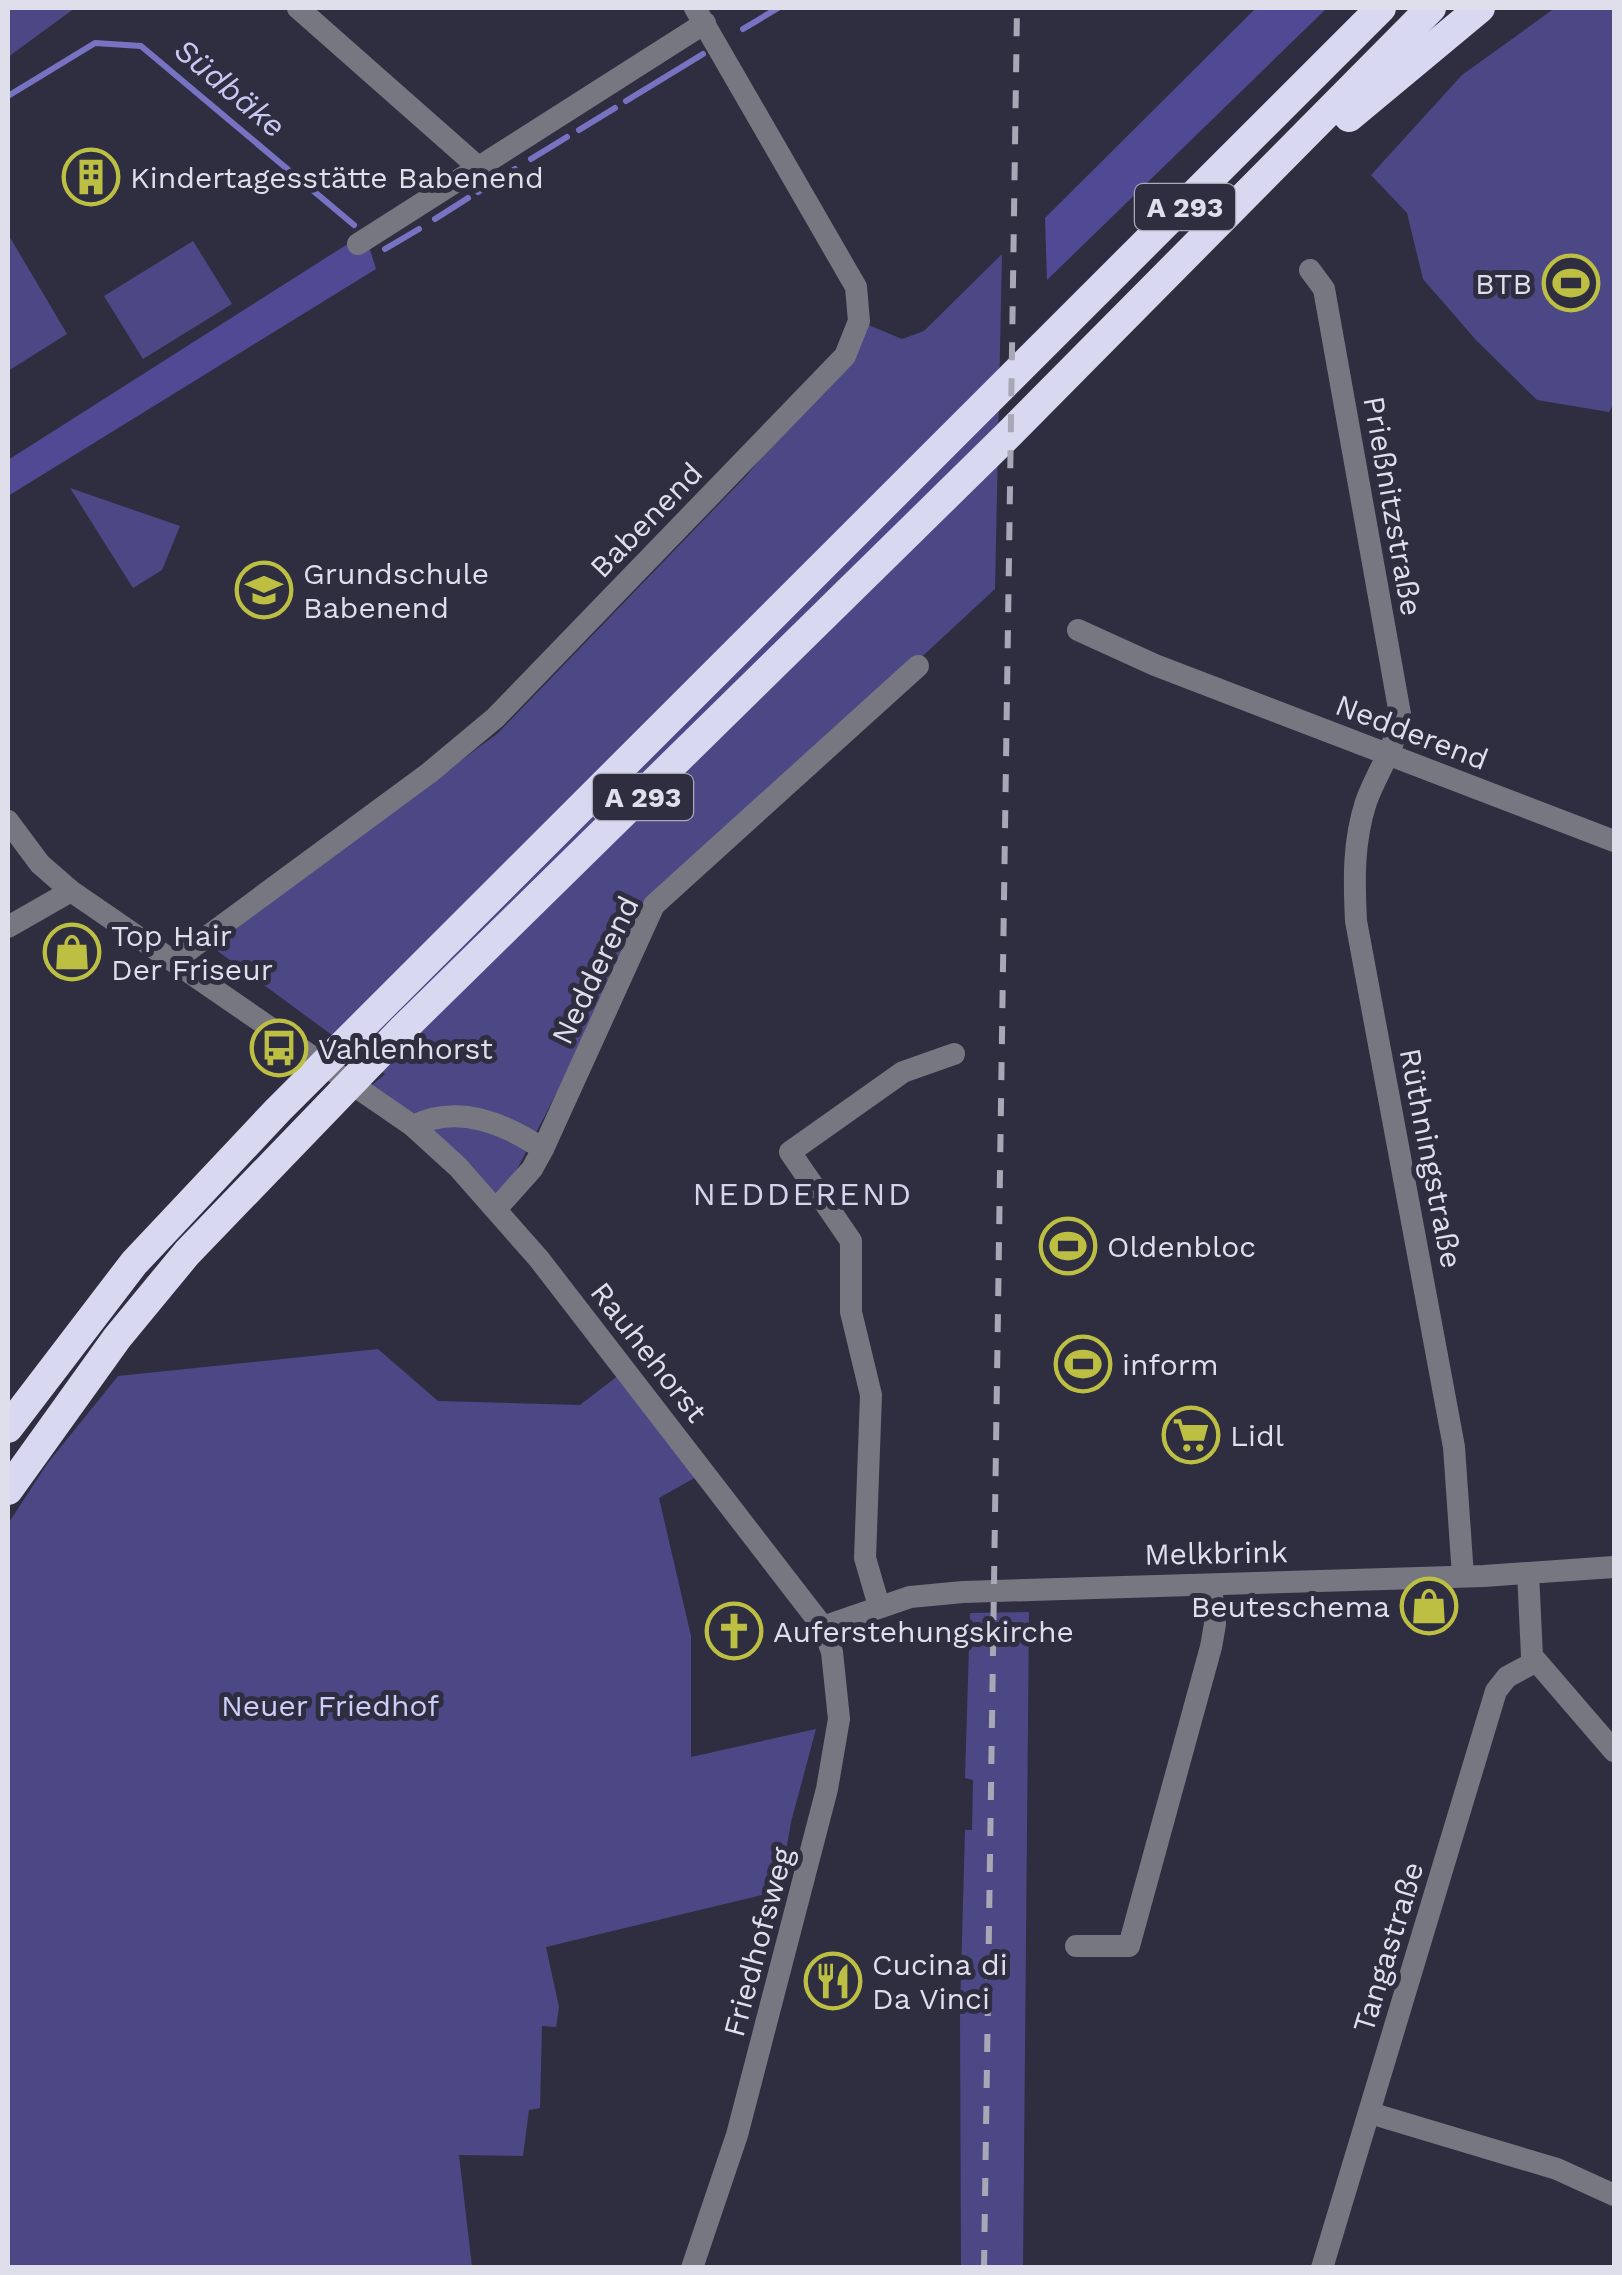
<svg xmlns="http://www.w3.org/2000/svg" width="1622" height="2275" font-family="'Work Sans',sans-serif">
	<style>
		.green { fill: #4c4885 }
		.forest { fill: #504a95 }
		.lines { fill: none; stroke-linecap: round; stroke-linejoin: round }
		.stream { stroke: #7773c2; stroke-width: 6 }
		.minor { stroke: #767780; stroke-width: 22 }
		.highway { stroke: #d8d9f0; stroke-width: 30 }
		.rail { stroke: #a7a7b5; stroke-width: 6; stroke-dasharray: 18 18; stroke-linecap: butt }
		.labels { text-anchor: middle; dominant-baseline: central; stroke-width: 10; stroke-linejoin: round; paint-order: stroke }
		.shield { fill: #2e2e40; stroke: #a9aab8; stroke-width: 2.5 }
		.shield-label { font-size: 28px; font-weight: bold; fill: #dedfeb }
		.poi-label { font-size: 30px; fill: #dedfeb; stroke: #2e2e40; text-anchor: start }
		.street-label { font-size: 30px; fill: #dedfeb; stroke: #2e2e40 }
		.park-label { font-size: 30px; fill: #cccdf8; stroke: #2e2e40 }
		.water-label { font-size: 32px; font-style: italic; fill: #c8c8f3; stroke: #2e2e40 }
		.neighbourhood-label { font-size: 32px; letter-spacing: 2.5px; fill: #d3d3ea; stroke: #2e2e40 }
	</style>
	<rect width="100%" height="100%" fill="#2e2e40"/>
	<g class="green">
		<polygon points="8,8 75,8 8,57"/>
		<polygon points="1555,8 1614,8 1614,403 1609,412 1537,400 1476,340 1423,279 1407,213 1371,175 1462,75"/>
		<polygon points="8,234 67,334 8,371"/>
		<polygon points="193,241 232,304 143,359 104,296"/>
		<polygon points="1002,254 995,589 654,905 497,1208 364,1092 385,1074 212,947 498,733 747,475 845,356 859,321 902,339 924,331"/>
		<polygon points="70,488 180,526 162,570 133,588"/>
		<polygon points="378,1349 438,1401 580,1405 624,1371 705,1472 659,1498 691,1636 691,1757 816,1729 791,1822 779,1891 546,1947 559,2007 556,2027 542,2026 540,2108 529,2110 523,2156 459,2155 472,2267 8,2268 8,1524 47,1464 118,1376"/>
		<polygon points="1029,1612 1023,2267 961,2267 960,2011 965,1830 972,1830 973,1780 965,1778 970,1613"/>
	</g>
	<g class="forest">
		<polygon points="1256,8 1327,8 1047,280 1045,218"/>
		<polygon points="365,233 376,269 8,496 8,460"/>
	</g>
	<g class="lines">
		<g class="stream">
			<polyline points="743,29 778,8"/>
			<polyline points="8,96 95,43 141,46 354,225"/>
			<polyline points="626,101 703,54"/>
			<polyline points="579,130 615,108"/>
			<polyline points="531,159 567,137"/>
			<polyline points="478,192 515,169"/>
			<polyline points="435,219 468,198"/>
			<polyline points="385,249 419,229"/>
		</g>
		<g class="minor">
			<polyline points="298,8 477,166"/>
			<polyline points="358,244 705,23"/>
			<path d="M 1310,270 L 1324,289 L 1400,714 C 1396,748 1377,771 1366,802 C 1353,842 1354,880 1356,921 L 1454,1447 L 1463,1576"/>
			<polyline points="1078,630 1155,665 1614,841"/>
			<polyline points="8,821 40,864 71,891 413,1126 458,1167 539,1259 823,1627 832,1652 839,1719 827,1789 737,2135 692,2268"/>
			<polyline points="8,927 71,891"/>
			<polyline points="174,961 429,773 495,718 845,356 859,321 856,287 695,8"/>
			<path d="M 413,1126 C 458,1104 504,1123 543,1149"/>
			<polyline points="497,1208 532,1169 543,1149 654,905 918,666"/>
			<polyline points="1528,1573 1532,1656 1614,1751"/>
			<polyline points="879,1606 865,1558 871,1395 851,1312 851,1241 790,1152 903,1072 954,1054"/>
			<polyline points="823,1627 910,1597 963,1592 1484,1576 1614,1567"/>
			<polyline points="1076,1946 1129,1946 1211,1647 1215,1624 1211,1585"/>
			<polyline points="1370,2113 1557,2169 1614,2195"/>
			<polyline points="1322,2268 1496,1691 1507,1677 1535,1662"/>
		</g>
		<g class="highway">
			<polyline points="1349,117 1480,8"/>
			<polyline points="8,1428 134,1263 278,1110 1381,8"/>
			<polyline points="8,1490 117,1338 187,1253 403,1029 1008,435 1431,8"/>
		</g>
		<polyline class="rail" points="984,2268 1017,8"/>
	</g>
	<defs>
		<g id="building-ring" transform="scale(2.875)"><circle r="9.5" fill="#2e2e40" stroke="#bdbf43" stroke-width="1.5"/><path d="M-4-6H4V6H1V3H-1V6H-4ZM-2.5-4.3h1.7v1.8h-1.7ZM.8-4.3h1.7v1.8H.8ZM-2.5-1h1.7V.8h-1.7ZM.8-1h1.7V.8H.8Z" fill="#bdbf43"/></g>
		<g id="stadium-ring" transform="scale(2.875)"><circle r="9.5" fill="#2e2e40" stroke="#bdbf43" stroke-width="1.5"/><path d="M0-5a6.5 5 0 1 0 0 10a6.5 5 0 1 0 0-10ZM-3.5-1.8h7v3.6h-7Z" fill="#bdbf43"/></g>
		<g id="school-ring" transform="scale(2.875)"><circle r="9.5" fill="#2e2e40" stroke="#bdbf43" stroke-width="1.5"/><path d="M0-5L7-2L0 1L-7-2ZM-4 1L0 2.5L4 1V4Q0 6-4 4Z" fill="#bdbf43"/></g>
		<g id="shop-ring" transform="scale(2.875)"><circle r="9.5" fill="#2e2e40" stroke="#bdbf43" stroke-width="1.5"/><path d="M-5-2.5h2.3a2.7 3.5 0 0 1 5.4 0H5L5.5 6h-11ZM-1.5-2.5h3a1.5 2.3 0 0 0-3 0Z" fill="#bdbf43"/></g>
		<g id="bus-ring" transform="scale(2.875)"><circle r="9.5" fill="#2e2e40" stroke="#bdbf43" stroke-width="1.5"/><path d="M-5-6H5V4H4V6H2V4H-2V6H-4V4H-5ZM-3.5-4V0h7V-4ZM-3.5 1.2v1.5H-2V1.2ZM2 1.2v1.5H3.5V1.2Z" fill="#bdbf43"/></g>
		<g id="supermarket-ring" transform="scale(2.875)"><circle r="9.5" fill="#2e2e40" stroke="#bdbf43" stroke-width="1.5"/><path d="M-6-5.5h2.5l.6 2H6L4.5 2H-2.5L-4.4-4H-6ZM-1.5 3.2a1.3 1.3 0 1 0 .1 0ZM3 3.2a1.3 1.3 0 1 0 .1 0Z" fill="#bdbf43"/></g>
		<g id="church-ring" transform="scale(2.875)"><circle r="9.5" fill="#2e2e40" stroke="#bdbf43" stroke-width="1.5"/><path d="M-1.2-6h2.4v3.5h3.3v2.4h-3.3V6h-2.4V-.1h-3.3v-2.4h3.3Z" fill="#bdbf43"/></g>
		<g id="restaurant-ring" transform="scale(2.875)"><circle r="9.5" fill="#2e2e40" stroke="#bdbf43" stroke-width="1.5"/><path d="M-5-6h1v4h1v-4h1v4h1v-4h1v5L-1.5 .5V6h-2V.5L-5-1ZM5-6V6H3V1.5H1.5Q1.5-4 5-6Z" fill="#bdbf43"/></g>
	</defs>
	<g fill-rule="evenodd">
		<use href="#building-ring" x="91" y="177"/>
		<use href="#stadium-ring" x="1571" y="283"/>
		<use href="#school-ring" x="264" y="590"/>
		<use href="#shop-ring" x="72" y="952"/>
		<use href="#bus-ring" x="279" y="1048"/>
		<use href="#stadium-ring" x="1068" y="1246"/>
		<use href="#stadium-ring" x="1083" y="1364"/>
		<use href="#supermarket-ring" x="1191" y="1435"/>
		<use href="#shop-ring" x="1429" y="1606"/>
		<use href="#church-ring" x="734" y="1631"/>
		<use href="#restaurant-ring" x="833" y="1981"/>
	</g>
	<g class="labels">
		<g class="shield">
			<rect x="1135" y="184" width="100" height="46" rx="8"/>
			<rect x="593" y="774" width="100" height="46" rx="8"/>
		</g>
		<g class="shield-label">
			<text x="1185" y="207">A 293</text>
			<text x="643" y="797">A 293</text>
		</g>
		<g class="poi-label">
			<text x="130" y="177">Kindertagesstätte Babenend</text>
			<text x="1532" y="283" text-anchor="end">BTB</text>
			<text x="303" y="573">Grundschule<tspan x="303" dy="34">Babenend</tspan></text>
			<text x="111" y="935">Top Hair<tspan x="111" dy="34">Der Friseur</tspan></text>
			<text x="318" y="1048">Vahlenhorst</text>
			<text x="1107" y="1246">Oldenbloc</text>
			<text x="1122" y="1364">inform</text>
			<text x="1230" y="1435">Lidl</text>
			<text x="1390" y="1606" text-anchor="end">Beuteschema</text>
			<text x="773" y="1631">Auferstehungskirche</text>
			<text x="872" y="1964">Cucina di<tspan x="872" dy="34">Da Vinci</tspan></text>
		</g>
		<g class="street-label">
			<text transform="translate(1393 506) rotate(80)">Prießnitzstraße</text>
			<text transform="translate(646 520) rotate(-46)">Babenend</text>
			<text transform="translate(1412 732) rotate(21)">Nedderend</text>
			<text transform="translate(595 970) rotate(-64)">Nedderend</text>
			<text transform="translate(1431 1158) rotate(79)">Rüthningstraße</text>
			<text transform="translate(649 1352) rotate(52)">Rauhehorst</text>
			<text transform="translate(1216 1553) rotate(-1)">Melkbrink</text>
			<text transform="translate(758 1942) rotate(-75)">Friedhofsweg</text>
			<text transform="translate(1388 1947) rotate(-73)">Tangastraße</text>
		</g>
		<g class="park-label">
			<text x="330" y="1705">Neuer Friedhof</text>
		</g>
		<g class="water-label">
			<text transform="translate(230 88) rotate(40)">Südbäke</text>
		</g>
		<g class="neighbourhood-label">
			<text x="803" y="1194">NEDDEREND</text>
		</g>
	</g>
	<rect width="1622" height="2275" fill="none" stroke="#dedfeb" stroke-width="20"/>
</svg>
